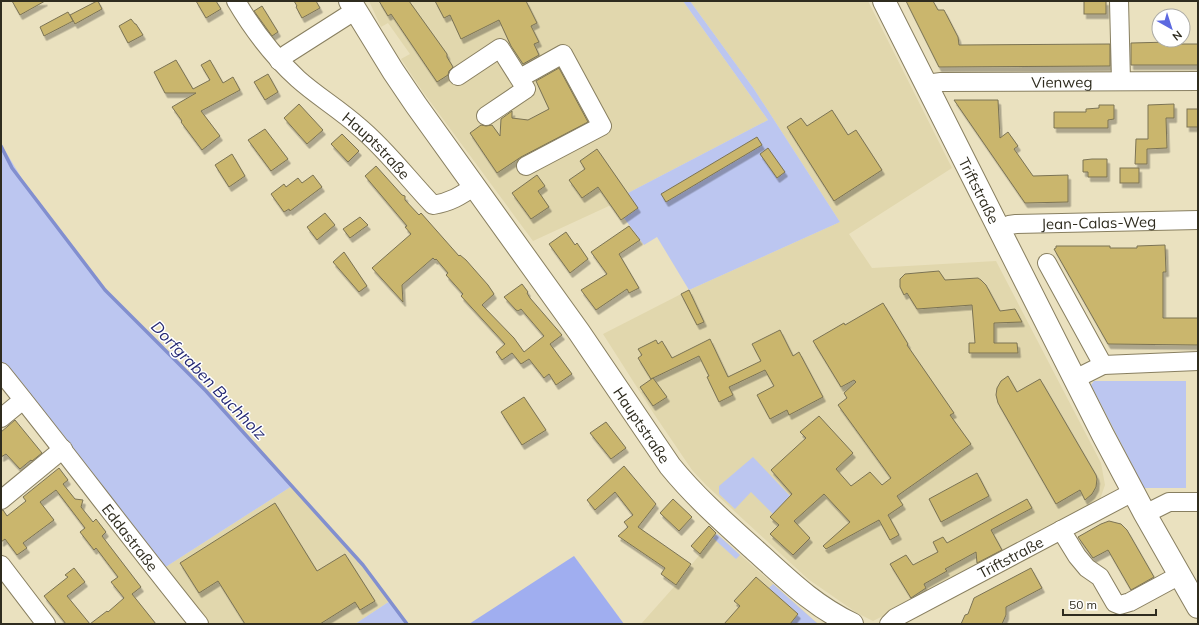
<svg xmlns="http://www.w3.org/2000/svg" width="1199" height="625" font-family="Mulish,sans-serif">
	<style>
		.built { fill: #e1d7ad }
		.green { fill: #bcc6f0 }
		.forest { fill: #a0aef0 }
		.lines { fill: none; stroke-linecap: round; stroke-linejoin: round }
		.stream { stroke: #828fcf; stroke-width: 3.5 }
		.building { fill: #cab66d; stroke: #7b7354; filter: url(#shadow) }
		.minor-casing { stroke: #887f60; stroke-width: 20 }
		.major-casing { stroke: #887f60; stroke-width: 24 }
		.minor { stroke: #fff; stroke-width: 18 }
		.major { stroke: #fff; stroke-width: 22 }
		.labels { text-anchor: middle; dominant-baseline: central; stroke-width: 3; stroke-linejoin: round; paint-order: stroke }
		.street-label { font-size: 15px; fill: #2f2c1f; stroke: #fff }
		.water-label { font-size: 16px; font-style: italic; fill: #232772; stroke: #fff }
	</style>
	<defs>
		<filter id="shadow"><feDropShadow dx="2.5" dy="4.5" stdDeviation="0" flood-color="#0004"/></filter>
	</defs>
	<rect width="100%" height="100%" fill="#eae1bf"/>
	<g class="built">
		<polygon points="369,1 683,1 768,120 628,193 611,205 533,241 423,92 401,59 410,54 388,23 381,27"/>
		<polygon points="690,1 868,1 952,168 849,234 872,268 996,261 1101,463 1105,485 1099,502 964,575 873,621 857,613 808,579 706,485 692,470 654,414 603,334 689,290 840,222 754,89"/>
		<polygon points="292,486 363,565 390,601 355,624 202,624 161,570"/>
		<polygon points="717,534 818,624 641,624 681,579 692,564"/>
	</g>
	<g class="green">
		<polygon points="683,1 690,1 754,89 840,222 689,290 657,237 644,245 624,218 638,208 628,193 768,120"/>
		<polygon points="1,144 27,187 112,297 206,391 292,486 161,570 124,526 83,461 1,363"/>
		<polygon points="1094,381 1186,381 1186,488 1144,488 1091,385"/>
		<polygon points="753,457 790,496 773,514 751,492 735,509 719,494 719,486"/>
		<polygon points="717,534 740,555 736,559 713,538"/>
		<polygon points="773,584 818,624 790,624 798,614 769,588"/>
		<polygon points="390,601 407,624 355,624"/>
	</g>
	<polygon class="forest" points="574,556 624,624 469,624"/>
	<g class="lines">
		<polyline class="stream" points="1,146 12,168 105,290 206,391 363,565 407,624"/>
	</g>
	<g class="building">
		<polygon points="12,1 45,1 20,15"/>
		<polygon points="97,1 98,1 102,9 75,24 70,15"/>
		<polygon points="196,1 216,1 221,9 206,18"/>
		<polygon points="294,1 316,1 320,8 302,18 296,7 297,6"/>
		<polygon points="379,1 409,1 447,54 447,57 453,67 449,71 448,75 437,82 391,14 388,16"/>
		<polygon points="435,1 526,1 537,23 531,26 539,42 534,44 539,55 523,64 511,46 499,20 461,39 450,15 444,18"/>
		<polygon points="906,1 933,1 938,10 944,10 958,37 959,45 1110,44 1110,66 939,67"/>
		<rect x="1084" y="1" width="22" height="13"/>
		<polygon points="262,6 278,32 272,36 254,11"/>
		<polygon points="68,12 73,21 44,36 40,27"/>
		<polygon points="131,19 135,24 136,24 143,35 128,43 119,26"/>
		<polygon points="1170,42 1170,44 1198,44 1198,65 1131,65 1131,43"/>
		<polygon points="176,60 193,89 210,80 201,65 210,60 223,83 233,77 240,90 201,111 220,136 202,150 181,122 182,121 172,107 196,93 165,93 154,72"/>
		<polygon points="559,68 588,122 521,157 497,173 470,133 481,125 486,126 492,125 500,136 501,119 512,111 512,118 528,120 549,109 536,81"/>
		<polygon points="268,74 278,92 265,100 254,82"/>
		<polygon points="954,100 998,100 1000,138 1008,132 1018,146 1014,149 1033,176 1068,175 1068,202 1025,203"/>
		<polygon points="299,104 323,130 307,144 284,118"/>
		<polygon points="1174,104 1174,118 1166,118 1167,148 1147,149 1147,164 1135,164 1136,139 1148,139 1148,105"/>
		<polygon points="1099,105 1114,105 1114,119 1108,120 1108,128 1054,128 1054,112 1086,112 1086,109 1099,108"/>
		<rect x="1187" y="109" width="11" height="18"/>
		<polygon points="832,110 848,135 856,130 882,170 834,201 787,127 801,118 807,126"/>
		<polygon points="265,129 288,159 271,171 248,140"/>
		<polygon points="342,134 359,151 348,162 331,144"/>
		<polygon points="757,137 762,145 666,202 661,194"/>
		<polygon points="768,148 785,172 777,178 760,154"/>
		<polygon points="597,149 638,208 621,220 598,187 582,198 569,180 585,169 580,161"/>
		<polygon points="232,154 245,176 229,187 215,165"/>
		<polygon points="1092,159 1107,159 1107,177 1088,177 1088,172 1083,172 1083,160"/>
		<polygon points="376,166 402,195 405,196 405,200 419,215 421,213 459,256 460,255 466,260 488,285 494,294 482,305 514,338 524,352 544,336 521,309 518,311 516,310 504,297 522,284 528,292 527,293 530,298 562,335 550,344 572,374 556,385 549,374 544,378 529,359 521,364 512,353 502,360 496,352 505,344 461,296 463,294 446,275 448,273 436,259 435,260 433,258 402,285 403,302 372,268 411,234 405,227 407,226 365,176"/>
		<rect x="1120" y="168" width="19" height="15"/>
		<polygon points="313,175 322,187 290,211 289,209 284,212 271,194 284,184 286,187 298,178 302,183"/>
		<polygon points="537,175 545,186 538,191 549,207 531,219 512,193"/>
		<polygon points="325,213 335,225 317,240 307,227"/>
		<polygon points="360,217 368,225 350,238 343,229"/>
		<polygon points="629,226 640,240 619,254 639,288 629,293 627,289 596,310 581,290 607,274 591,252"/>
		<polygon points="566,232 575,245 577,243 588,259 570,273 549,244"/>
		<polygon points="1165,245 1166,272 1163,272 1163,318 1198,318 1198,345 1108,344 1054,249 1056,248 1056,246 1110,246 1110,248 1137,248 1137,246"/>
		<polygon points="344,252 367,286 359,292 333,262"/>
		<polygon points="939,271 945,280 978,278 981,280 986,285 1000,311 1015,309 1022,322 994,323 994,343 1017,343 1018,353 969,353 969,343 975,343 972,305 917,309 907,293 904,295 900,287 900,279 905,274"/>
		<polygon points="689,290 704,322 697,325 681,294"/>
		<polygon points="883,303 908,344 907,345 954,413 950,415 971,444 897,496 903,505 888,515 899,535 890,540 879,520 826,549 823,546 850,522 824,494 794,521 810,538 793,555 770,534 779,525 770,517 792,494 771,470 806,438 800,432 819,416 853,453 836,469 851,486 870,472 882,485 891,478 838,405 847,398 844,393 856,382 854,380 841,387 813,341 844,323 845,325"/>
		<polygon points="780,330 793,356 799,352 823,397 789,415 787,410 770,419 757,395 774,386 765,370 729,387 733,395 719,402 707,377 709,376 699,356 651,379 638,358 642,355 638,349 656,340 658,344 662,341 672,358 710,339 728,377 761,361 752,344"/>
		<polygon points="1008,376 1017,392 1040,379 1096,475 1097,479 1096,487 1092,494 1085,500 1080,490 1056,504 998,403 996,395 997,388 1001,381"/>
		<polygon points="653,378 667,397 653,406 640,387"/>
		<polygon points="524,397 546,430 522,445 501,412"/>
		<polygon points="15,420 42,453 32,461 31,460 20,469 6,454 1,457 1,432"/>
		<polygon points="606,422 626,448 611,459 590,433"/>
		<polygon points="624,466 656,504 638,527 691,564 676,585 661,574 665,568 618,536 628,527 624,522 633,515 615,492 595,510 587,500"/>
		<polygon points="59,468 68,480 63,484 75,499 83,500 81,507 93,522 96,519 106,532 102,536 141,587 132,594 156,624 90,624 107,611 108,612 124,598 111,582 118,577 96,548 94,550 80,532 85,528 56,490 40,502 54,520 23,543 27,548 17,555 5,539 1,542 1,510 3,510 7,516 26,501 23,497"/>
		<polygon points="977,473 989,496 941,522 929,499"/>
		<polygon points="673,499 692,517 679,531 660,513"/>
		<polygon points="1027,499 1032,508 991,530 1002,550 977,563 976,552 945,569 947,571 924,584 926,588 911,598 890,564 906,555 913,565 938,552 933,542 943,537 947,543"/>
		<polygon points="275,503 317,571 345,554 375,601 360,610 355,602 320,624 245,624 218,581 199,593 180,563"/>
		<polygon points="1109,521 1121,524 1127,530 1154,577 1131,590 1108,550 1093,558 1078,537 1101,524"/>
		<polygon points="709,526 716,533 700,554 691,546"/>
		<polygon points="74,568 85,582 67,596 90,624 66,624 44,596 68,577 65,575"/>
		<polygon points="1031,568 1042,588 1006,607 1006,615 1002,624 961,624 965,615 968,614 974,598"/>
		<polygon points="756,577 798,614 790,624 724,624 740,606 734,601"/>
	</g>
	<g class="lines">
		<g class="minor-casing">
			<g id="minor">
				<path id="s1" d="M 236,1 C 253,30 273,56 298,79 C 317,96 339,109 358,126 C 386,149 408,179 433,205 C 451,202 460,196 475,186"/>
				<polyline points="1119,1 1121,81"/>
				<polyline points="279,61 287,54 356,10"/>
				<polyline points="458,76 500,48 526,89 486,116"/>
				<polyline points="520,78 563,54 602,126 526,166"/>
				<path id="s2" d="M 926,84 L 941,82 L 1198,81"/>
				<path id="s3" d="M 1000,230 L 1009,225 L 1016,224 L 1198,220"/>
				<polyline points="1047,263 1103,365"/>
				<path id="s4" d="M 1,372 C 68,455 132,541 199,624"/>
				<polyline points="1075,379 1103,365 1198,361"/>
				<polyline points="1,418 23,400"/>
				<polyline points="1,500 63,449"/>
				<polyline points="1145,514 1169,502 1198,502"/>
				<polyline points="1061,530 1077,556 1087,568 1100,577 1115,603 1120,605 1130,602 1180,575"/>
				<polyline points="1,565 46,624"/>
				<path id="s5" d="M 889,624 L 895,618 L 1133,492"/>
			</g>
		</g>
		<g class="major-casing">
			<g id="major">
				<path id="s6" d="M 350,1 L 393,71 L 416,105 L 579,332 L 670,466 C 696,498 727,525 757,552 C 788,580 814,606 852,624"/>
				<path id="s7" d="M 884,1 L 1103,435 L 1145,514 L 1198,607"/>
			</g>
		</g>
		<use href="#minor" class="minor"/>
		<use href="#major" class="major"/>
	</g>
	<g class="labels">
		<g class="street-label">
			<text stroke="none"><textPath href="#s2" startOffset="136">Vienweg</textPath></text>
			<text stroke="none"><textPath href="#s1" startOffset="203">Hauptstraße</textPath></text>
			<text stroke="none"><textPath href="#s7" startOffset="212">Triftstraße</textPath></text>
			<text stroke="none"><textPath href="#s3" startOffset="100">Jean-Calas-Weg</textPath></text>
			<text stroke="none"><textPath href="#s6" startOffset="515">Hauptstraße</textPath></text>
			<text stroke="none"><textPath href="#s4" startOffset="210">Eddastraße</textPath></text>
			<text stroke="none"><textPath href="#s5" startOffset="139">Triftstraße</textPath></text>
		</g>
		<g class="water-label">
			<text transform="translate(209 380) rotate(46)">Dorfgraben Buchholz</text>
		</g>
	</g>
	<rect width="1199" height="625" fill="none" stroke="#2f2c1f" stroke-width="4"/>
	<g transform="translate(1171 28) rotate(141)"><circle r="19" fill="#ffffff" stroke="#acaba5"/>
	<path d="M0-3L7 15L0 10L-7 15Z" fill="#5c69e0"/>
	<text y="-6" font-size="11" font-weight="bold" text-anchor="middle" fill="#2f2c1f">N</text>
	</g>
	<path d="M1063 609v6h93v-6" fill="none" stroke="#2f2c1f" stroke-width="2"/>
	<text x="1069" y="609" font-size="12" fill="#2f2c1f" stroke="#ffffff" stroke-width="3" paint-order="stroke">50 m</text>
</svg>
